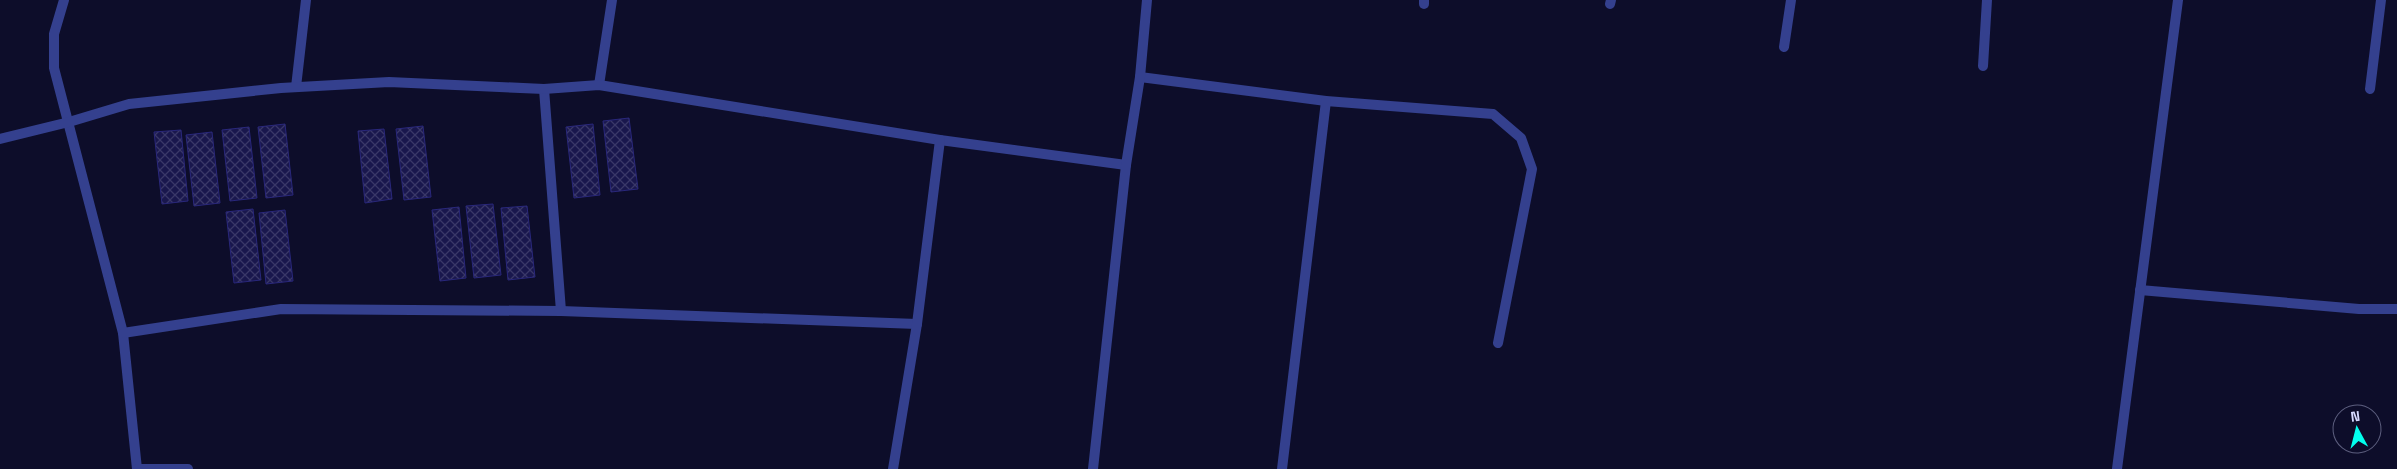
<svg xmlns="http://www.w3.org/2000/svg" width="2397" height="469" font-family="'Space Grotesk',sans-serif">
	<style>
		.building { fill: url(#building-cross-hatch); stroke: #29277b }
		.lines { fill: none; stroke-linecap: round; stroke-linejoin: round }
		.street { stroke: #34408e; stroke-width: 10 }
	</style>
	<defs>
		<pattern id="building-cross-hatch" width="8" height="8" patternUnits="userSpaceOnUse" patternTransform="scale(1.25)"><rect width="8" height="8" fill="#19174d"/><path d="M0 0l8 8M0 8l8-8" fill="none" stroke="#3a3868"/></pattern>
	</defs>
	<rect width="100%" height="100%" fill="#0d0d2a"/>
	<g class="building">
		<polygon points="629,118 638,189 611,192 603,121"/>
		<polygon points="285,124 293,195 266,198 258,127"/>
		<polygon points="593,124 600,195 574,198 566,127"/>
		<polygon points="423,126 431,197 404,200 396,129"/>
		<polygon points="249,127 257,198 230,201 222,130"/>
		<polygon points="384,129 392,199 365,203 358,131"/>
		<polygon points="181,130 188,201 162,204 154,132"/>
		<polygon points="212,132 220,203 194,206 186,135"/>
		<polygon points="493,204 501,275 474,278 466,206"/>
		<polygon points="527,206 535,277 508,280 501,208"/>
		<polygon points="459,207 466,278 440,281 432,210"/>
		<polygon points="253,209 261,280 234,283 226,212"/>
		<polygon points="285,210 293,281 266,284 259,213"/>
	</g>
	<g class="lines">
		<g class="street">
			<polyline points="64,0 54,34 54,68 123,333 137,469"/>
			<polyline points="1424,4 1424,0"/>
			<polyline points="1610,4 1611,0"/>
			<polyline points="1784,47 1791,0"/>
			<polyline points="1983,66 1987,0"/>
			<polyline points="1140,77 1326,101 1493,114 1521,138 1532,169 1498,343"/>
			<polyline points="599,85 612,0"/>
			<polyline points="296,87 306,0"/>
			<polyline points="544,89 561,311"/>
			<polyline points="2370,89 2381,0"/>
			<polyline points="0,139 69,122 129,104 281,88 389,82 544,89 599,85 940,140 1126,165"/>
			<polyline points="2140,290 2359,309 2397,309"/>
			<polyline points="123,333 281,309 561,311 917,324"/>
			<polyline points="137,469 188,469"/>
			<polyline points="893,469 917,324 940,140"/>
			<polyline points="1093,469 1126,165 1140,77 1147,0"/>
			<polyline points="1282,469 1326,101"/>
			<polyline points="2117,469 2178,0"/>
		</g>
	</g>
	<g transform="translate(2357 429) rotate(353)"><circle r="24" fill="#0d0d2a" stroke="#5d5f7f"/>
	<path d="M0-4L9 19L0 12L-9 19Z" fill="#02ffed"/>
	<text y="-8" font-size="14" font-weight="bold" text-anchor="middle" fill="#d6d9ff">N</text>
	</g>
</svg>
